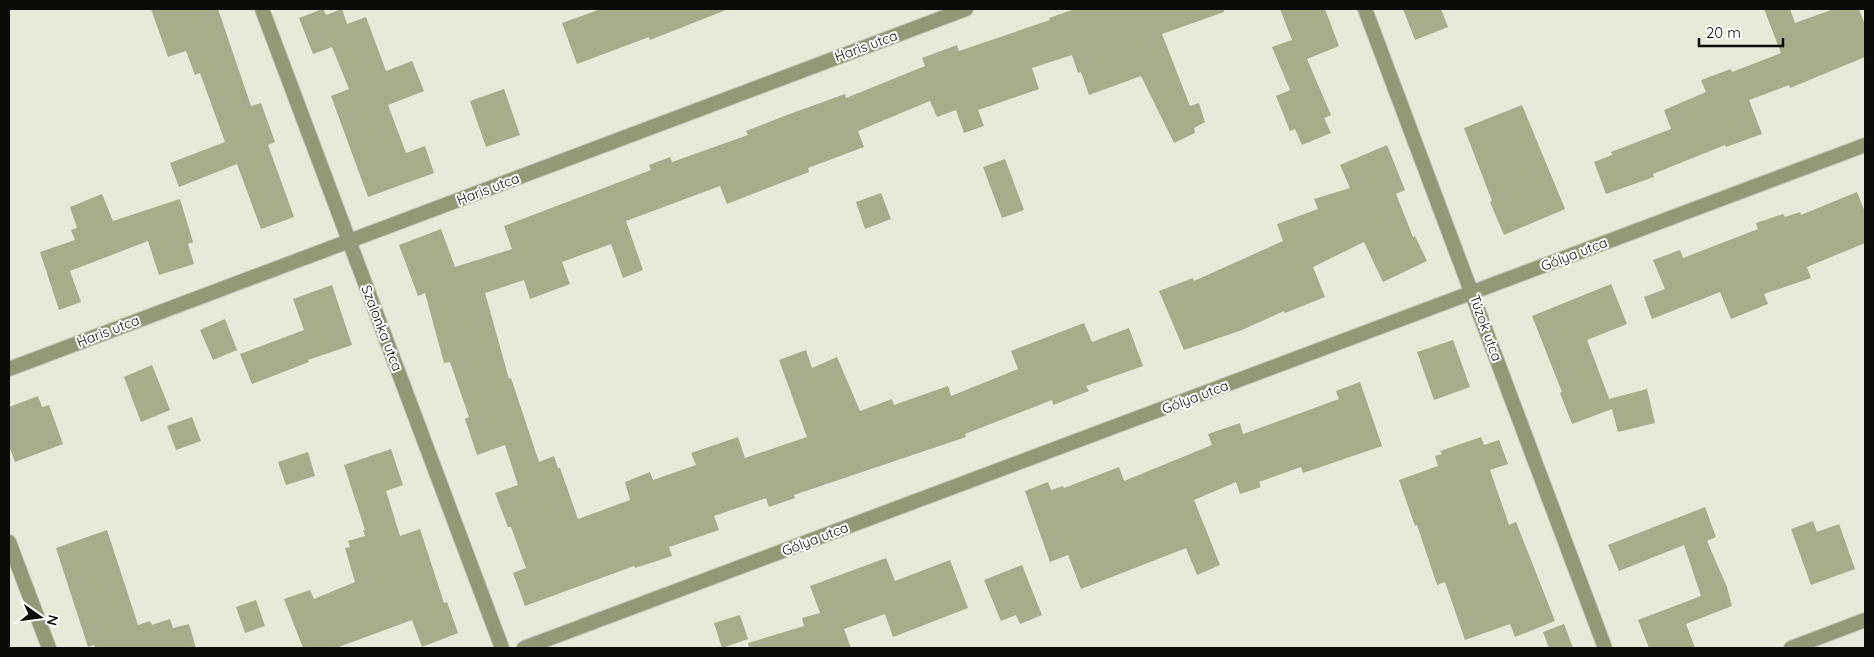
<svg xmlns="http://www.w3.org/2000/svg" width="1874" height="657" font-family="Quicksand,sans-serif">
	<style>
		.building { fill: #a9ac8b }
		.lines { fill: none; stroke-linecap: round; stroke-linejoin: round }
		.minor-casing { stroke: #c4c6b7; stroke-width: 16 }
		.minor { stroke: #959877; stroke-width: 14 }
		.labels { text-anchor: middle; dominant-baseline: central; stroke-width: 4; stroke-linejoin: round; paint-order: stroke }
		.street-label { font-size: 14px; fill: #0b0c07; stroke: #fff }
	</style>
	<rect width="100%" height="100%" fill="#e7e9d9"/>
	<g class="building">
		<polygon points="151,9 218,9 251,106 261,103 275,142 268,145 294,217 261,229 237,164 179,187 170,163 225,142 200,73 195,75 186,51 168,57"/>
		<polygon points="323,9 326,15 342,9 347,24 366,17 386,71 412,61 424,91 388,105 406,153 425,146 434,173 368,197 331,96 349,89 332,47 313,54 299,18"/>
		<polygon points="601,9 725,9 726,10 650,40 649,37 577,64 562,23"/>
		<polygon points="1075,9 1224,9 1224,12 1162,34 1190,106 1199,103 1205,122 1194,128 1195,133 1174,143 1141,76 1089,95 1081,72 1078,73 1072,55 1032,68 1039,89 978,110 984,126 964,133 956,110 937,117 930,101 858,131 864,147 808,168 809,172 727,204 720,186 626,221 643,270 623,278 611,244 562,262 570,284 530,299 524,280 485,293 509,379 511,378 539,462 554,456 558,468 560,468 578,519 630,500 625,482 650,472 653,480 696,465 691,453 738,437 745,458 807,437 779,360 806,350 812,368 837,357 860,411 892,399 894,405 948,386 951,396 1018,369 1011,351 1084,323 1092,342 1129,328 1143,366 1086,386 1089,391 1053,405 1052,400 965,434 966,437 794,495 795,498 769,507 766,498 714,516 719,530 669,547 672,556 635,568 634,566 525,606 513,573 526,568 511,527 508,527 495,493 518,485 505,445 477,455 465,419 469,417 450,362 444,363 425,293 418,296 399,245 441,229 455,267 512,249 504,226 651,170 649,165 670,157 672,162 748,135 746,131 787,115 845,94 846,98 925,66 922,58 957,45 959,51 1050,20 1049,18"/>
		<polygon points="1280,9 1325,9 1339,46 1307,59 1331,115 1324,118 1331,133 1302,145 1295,129 1290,131 1276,96 1290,90 1272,47 1292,40"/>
		<polygon points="1403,9 1441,9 1448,27 1415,40"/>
		<polygon points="1764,9 1790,9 1795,23 1834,9 1859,9 1865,25 1865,57 1790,88 1789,85 1749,100 1762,134 1726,147 1725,145 1653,174 1654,177 1606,194 1594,162 1612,155 1611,152 1671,129 1664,110 1706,92 1701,80 1731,69 1732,72 1781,53"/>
		<polygon points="504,89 520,135 486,147 470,101"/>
		<polygon points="1522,105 1565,209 1504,235 1490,202 1492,201 1464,128"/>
		<polygon points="1387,145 1405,190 1396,194 1413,237 1415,236 1427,261 1383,282 1364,242 1313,267 1325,297 1285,313 1284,311 1242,330 1184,350 1159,291 1193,278 1194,281 1283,241 1277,224 1318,209 1314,199 1350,188 1340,165"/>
		<polygon points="1005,159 1024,210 1002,218 983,167"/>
		<polygon points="1857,192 1865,212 1865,243 1807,267 1811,278 1764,294 1768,304 1731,319 1720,292 1652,319 1644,297 1665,289 1653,260 1680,250 1683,258 1758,229 1756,223 1783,214 1785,217 1800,212 1801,215"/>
		<polygon points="881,193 891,219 865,229 856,202"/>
		<polygon points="102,194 113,221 180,199 193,242 188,244 194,264 159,275 148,241 70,271 81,302 59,310 40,252 75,240 71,230 77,228 70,207"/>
		<polygon points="1611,284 1627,324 1587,340 1610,401 1609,399 1647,389 1655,423 1618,432 1612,409 1572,424 1560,393 1562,392 1532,316"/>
		<polygon points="332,285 352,345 308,360 309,362 252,384 240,354 304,330 293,299"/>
		<polygon points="225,319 237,350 213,360 200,330"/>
		<polygon points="1453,340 1470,387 1434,400 1417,352"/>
		<polygon points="152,365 170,410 141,422 124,377"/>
		<polygon points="1360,382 1382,446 1303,473 1301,467 1259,482 1261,487 1240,494 1236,482 1194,500 1220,565 1197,575 1186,548 1081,589 1068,555 1050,562 1025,491 1048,482 1051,490 1063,486 1064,488 1119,467 1124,481 1212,445 1208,434 1240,423 1243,434 1339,399 1336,391"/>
		<polygon points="38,396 42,407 49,405 63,444 15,462 9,446 9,407"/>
		<polygon points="192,417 201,441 176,450 167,426"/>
		<polygon points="1481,437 1484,445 1499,440 1508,464 1490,470 1509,525 1516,522 1555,621 1515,637 1510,624 1465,640 1445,582 1437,585 1417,525 1415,526 1399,480 1438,466 1435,456 1442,454 1440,451"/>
		<polygon points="391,449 403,485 386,491 400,536 420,529 444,603 447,602 458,633 422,647 412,620 336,648 303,648 284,599 310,590 314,599 355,582 345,548 350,547 348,541 365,536 363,530 365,530 344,465"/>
		<polygon points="308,452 315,476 286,485 278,462"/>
		<polygon points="1705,507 1716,537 1707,541 1727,587 1732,606 1686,624 1695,648 1649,648 1638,620 1701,596 1684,545 1619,571 1608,545"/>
		<polygon points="1813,521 1817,532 1839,524 1855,569 1811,585 1791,529"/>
		<polygon points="107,530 138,625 150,621 152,625 170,619 173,628 189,624 196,648 95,648 94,645 88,647 56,548"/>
		<polygon points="886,558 895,581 950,560 968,608 893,637 885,614 844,629 851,648 749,648 748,643 804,626 802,618 820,613 810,586"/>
		<polygon points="1022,565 1042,615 1020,624 1016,615 1001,621 984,580"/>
		<polygon points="256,600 265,626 245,633 236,607"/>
		<polygon points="740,615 748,639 722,648 714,623"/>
		<polygon points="1564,624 1573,648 1549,648 1543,632"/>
	</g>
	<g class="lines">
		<g class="minor-casing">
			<g id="minor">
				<polyline points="262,9 502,648"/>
				<polyline points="1365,9 1605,648"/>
				<polyline points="9,369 966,9"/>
				<polyline points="9,542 49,648"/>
				<polyline points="524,648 1865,145"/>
				<polyline points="1791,648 1865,620"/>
			</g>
		</g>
		<use href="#minor" class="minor"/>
	</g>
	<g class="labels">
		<g class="street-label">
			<text transform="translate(866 46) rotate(-20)">Haris utca</text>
			<text transform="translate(488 189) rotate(-21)">Haris utca</text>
			<text transform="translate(1574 254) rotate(-21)">Gólya utca</text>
			<text transform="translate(382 328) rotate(69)">Szalonka utca</text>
			<text transform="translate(1486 328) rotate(70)">Túzok utca</text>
			<text transform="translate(108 331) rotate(-21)">Haris utca</text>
			<text transform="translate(1195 397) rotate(-21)">Gólya utca</text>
			<text transform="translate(815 539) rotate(-21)">Gólya utca</text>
		</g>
	</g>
	<rect width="1874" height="657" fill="none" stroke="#0b0c07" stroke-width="20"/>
	<g transform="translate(40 617) rotate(104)" stroke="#ffffff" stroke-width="4" paint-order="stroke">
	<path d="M0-4L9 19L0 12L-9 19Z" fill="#0b0c07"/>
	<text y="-8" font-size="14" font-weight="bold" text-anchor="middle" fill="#0b0c07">N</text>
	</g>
	<path d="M1699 38v8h84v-8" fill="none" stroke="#0b0c07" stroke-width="2.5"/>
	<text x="1706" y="38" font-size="15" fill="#0b0c07" stroke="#ffffff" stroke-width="4" paint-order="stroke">20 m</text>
</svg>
